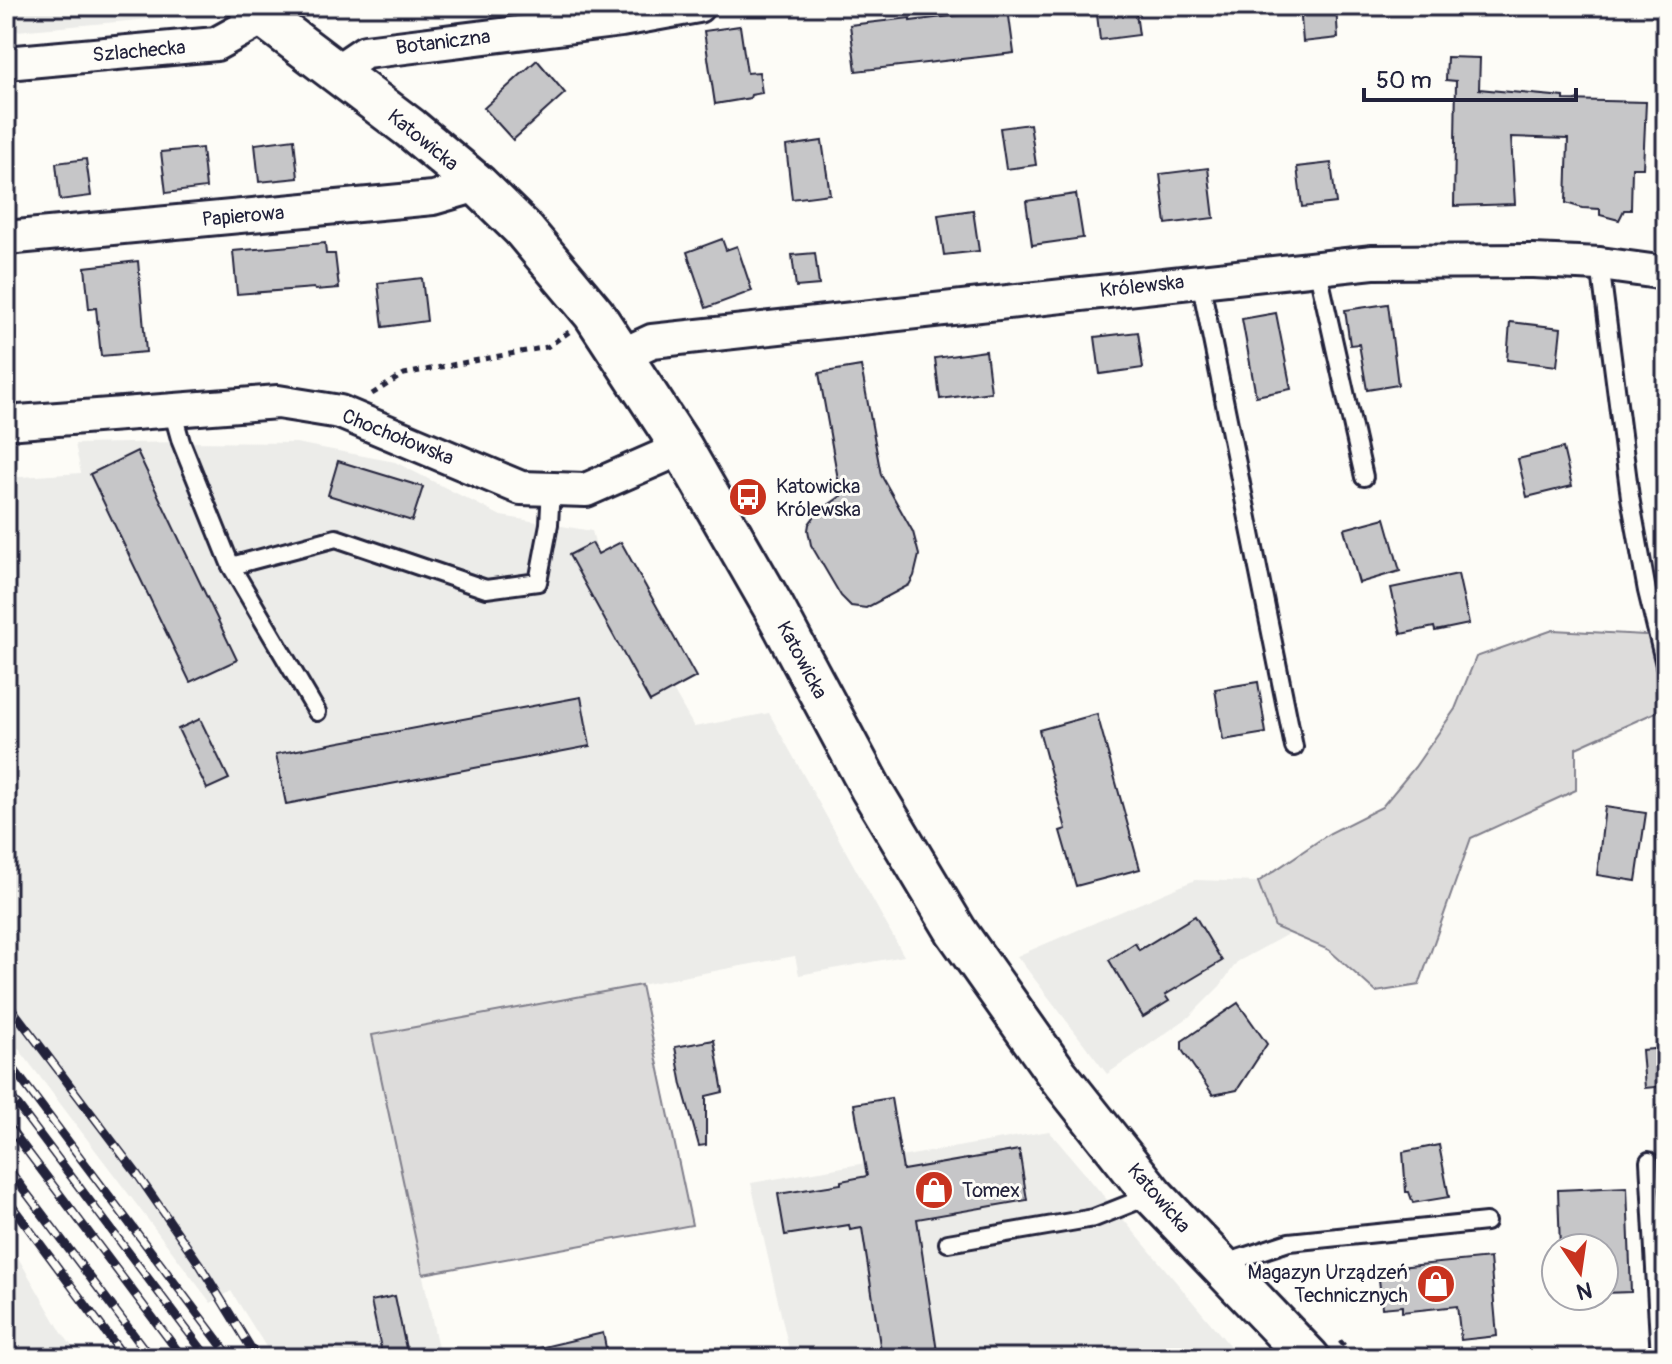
<svg xmlns="http://www.w3.org/2000/svg" width="1672" height="1364" font-family="Pangolin,sans-serif">
	<style>
		.built { fill: #ecece9 }
		.green { fill: #dddcdb; stroke: #807f8b; stroke-width: 2 }
		.building { fill: #c6c6c8; stroke: #22223b; stroke-width: 2 }
		.lines { fill: none; stroke-linecap: round; stroke-linejoin: round }
		.service-casing { stroke: #22223b; stroke-width: 22 }
		.minor-casing { stroke: #22223b; stroke-width: 38 }
		.tertiary-casing { stroke: #22223b; stroke-width: 46 }
		.path { stroke: #22223b; stroke-width: 5; stroke-dasharray: 6 6; stroke-linecap: butt }
		.service { stroke: #fdfcf7; stroke-width: 16 }
		.minor { stroke: #fdfcf7; stroke-width: 32 }
		.tertiary { stroke: #fdfcf7; stroke-width: 40 }
		.rail-casing { stroke: #22223b; stroke-width: 9 }
		.rail { stroke: #fdfcf7; stroke-width: 6; stroke-dasharray: 18; stroke-linecap: butt }
		.labels { text-anchor: middle; dominant-baseline: central; stroke-width: 6; stroke-linejoin: round; paint-order: stroke }
		.street-label { font-size: 20px; fill: #22223b; stroke: #fdfcf7 }
		.poi-label { font-size: 20px; fill: #22223b; stroke: #fdfcf7; text-anchor: start }
	</style>
	<rect width="100%" height="100%" fill="#fdfcf7"/>
	<filter id="ink" filterUnits="userSpaceOnUse"><feTurbulence type="fractalNoise" baseFrequency=".0125" numOctaves="2"/><feDisplacementMap in="SourceGraphic" scale="16" xChannelSelector="R" yChannelSelector="G"/><feConvolveMatrix kernelMatrix="1 2 1 2 8 2 1 2 1" color-interpolation-filters="sRGB"/></filter>
	<g filter="url(#ink)">
		<g class="built">
			<polygon points="6,6 180,6 194,15 6,32"/>
			<polygon points="181,442 296,443 395,462 501,516 592,531 598,554 621,542 696,677 673,690 694,727 769,713 904,956 799,975 795,956 373,1035 440,1358 273,1358 231,1291 211,1303 6,1032 6,478 81,473 75,444"/>
			<polygon points="1195,880 1258,882 1275,927 1290,933 1237,962 1220,986 1189,1017 1107,1074 1017,956"/>
			<polygon points="1049,1131 1240,1358 791,1358 751,1183"/>
			<polygon points="6,1237 62,1333 81,1358 6,1358"/>
		</g>
		<g class="green">
			<polygon points="1553,630 1645,635 1666,630 1666,710 1658,711 1576,748 1576,790 1471,838 1419,985 1376,992 1329,950 1275,927 1258,882 1330,833 1382,807 1415,767 1455,709 1476,657"/>
			<polygon points="641,985 692,1225 423,1274 372,1035"/>
		</g>
		<g class="building">
			<polygon points="1096,6 1135,6 1139,35 1100,40"/>
			<polygon points="1300,6 1336,6 1338,38 1303,42"/>
			<polygon points="1008,9 1014,53 856,71 850,25 910,18 910,21"/>
			<polygon points="740,26 747,73 759,72 762,93 751,95 750,98 715,104 704,31"/>
			<polygon points="1447,57 1480,58 1479,89 1564,97 1564,100 1646,102 1643,168 1632,168 1631,210 1624,210 1619,220 1600,215 1600,209 1582,208 1566,203 1568,139 1511,137 1515,204 1454,206 1456,81 1446,80"/>
			<polygon points="537,60 565,93 513,140 484,108"/>
			<polygon points="1030,124 1036,165 1006,169 1000,128"/>
			<polygon points="294,139 298,178 259,182 255,144"/>
			<polygon points="822,141 830,194 792,199 786,146"/>
			<polygon points="202,148 206,188 166,193 161,152"/>
			<polygon points="86,159 91,196 60,200 56,163"/>
			<polygon points="1331,163 1336,203 1302,207 1297,167"/>
			<polygon points="1208,168 1214,218 1166,224 1160,174"/>
			<polygon points="1076,194 1083,238 1032,245 1026,201"/>
			<polygon points="973,210 979,251 944,255 938,215"/>
			<polygon points="722,239 726,250 737,246 752,291 706,308 687,252"/>
			<polygon points="325,243 326,254 335,254 339,288 315,290 314,288 237,294 233,251"/>
			<polygon points="815,253 819,285 796,287 792,255"/>
			<polygon points="138,261 146,352 101,356 96,308 89,309 85,267"/>
			<polygon points="422,278 427,321 383,327 378,283"/>
			<polygon points="1388,304 1398,385 1367,390 1359,344 1350,345 1345,310"/>
			<polygon points="1276,313 1291,389 1256,396 1242,319"/>
			<polygon points="1510,322 1561,328 1557,366 1507,360"/>
			<polygon points="1138,332 1143,368 1100,374 1095,337"/>
			<polygon points="986,351 991,392 940,399 935,358"/>
			<polygon points="861,366 881,475 913,532 919,555 914,576 909,585 866,608 851,606 841,596 811,545 808,530 809,524 817,513 841,496 819,373"/>
			<polygon points="1563,448 1572,486 1527,497 1518,459"/>
			<polygon points="137,451 237,660 190,682 90,474"/>
			<polygon points="338,461 423,487 412,521 328,495"/>
			<polygon points="1385,518 1400,571 1359,583 1344,529"/>
			<polygon points="621,542 696,677 650,702 569,555 592,543 598,554"/>
			<polygon points="1458,574 1469,624 1435,631 1434,627 1401,634 1391,588"/>
			<polygon points="1258,682 1266,733 1223,740 1215,689"/>
			<polygon points="581,697 590,746 286,804 276,754"/>
			<polygon points="1097,714 1140,869 1076,886 1060,831 1066,829 1039,730"/>
			<polygon points="200,719 229,779 207,789 178,729"/>
			<polygon points="1605,807 1646,813 1636,881 1597,875"/>
			<polygon points="1195,916 1222,961 1165,995 1169,1001 1143,1017 1109,960 1135,943 1139,950"/>
			<polygon points="1238,1003 1267,1044 1237,1090 1213,1095 1182,1050 1182,1041"/>
			<polygon points="714,1040 723,1092 706,1096 706,1145 699,1146 682,1085 675,1047"/>
			<polygon points="1666,1048 1666,1086 1645,1088 1642,1050"/>
			<polygon points="891,1098 903,1170 1019,1150 1027,1200 917,1219 938,1358 882,1358 862,1228 850,1230 849,1225 785,1235 778,1194 841,1184 841,1181 867,1176 854,1104"/>
			<polygon points="1439,1145 1449,1197 1413,1203 1409,1192 1406,1192 1403,1152"/>
			<polygon points="1627,1187 1631,1292 1604,1293 1604,1248 1560,1248 1558,1190"/>
			<polygon points="1490,1258 1497,1336 1461,1340 1457,1306 1402,1312 1402,1306 1382,1308 1378,1269"/>
			<polygon points="395,1296 408,1358 383,1358 371,1301"/>
			<polygon points="603,1333 608,1358 536,1358 535,1349"/>
		</g>
		<g class="lines">
			<g class="service-casing">
				<g id="service">
					<polyline points="1600,264 1630,497 1647,591 1666,669"/>
					<polyline points="1317,267 1364,477"/>
					<polyline points="1200,280 1294,747"/>
					<polyline points="172,410 181,442 231,566 336,538 486,589 538,582 549,524 551,489"/>
					<polyline points="231,566 317,712"/>
					<polyline points="1649,1161 1660,1358"/>
					<polyline points="948,1243 1094,1218 1152,1195"/>
					<polyline points="1222,1264 1289,1242 1486,1222"/>
				</g>
			</g>
			<g class="minor-casing">
				<g id="minor">
					<polyline points="6,63 216,44 265,17"/>
					<polyline points="337,71 365,52 621,20 698,6"/>
					<polyline points="6,238 433,198 478,185"/>
					<polyline points="622,355 652,341 1373,262 1533,261 1600,264 1666,273"/>
					<polyline points="6,423 278,402 340,412 521,488 586,490 682,448"/>
				</g>
			</g>
			<g class="tertiary-casing">
				<polyline id="tertiary" points="249,6 410,128 478,185 522,228 594,314 682,448 774,608 871,789 956,931 1057,1074 1153,1195 1309,1358"/>
			</g>
			<g class="path">
				<polyline points="372,394 404,374 547,347 569,332"/>
				<polyline points="1340,1341 1355,1358"/>
			</g>
			<use href="#service" class="service"/>
			<use href="#minor" class="minor"/>
			<use href="#tertiary" class="tertiary"/>
			<g class="rail-casing">
				<g id="rail">
					<polyline points="6,1001 137,1174 200,1265 257,1358"/>
					<polyline points="6,1059 231,1358"/>
					<polyline points="6,1090 208,1358"/>
					<polyline points="6,1123 183,1358"/>
					<polyline points="6,1166 151,1358"/>
					<polyline points="6,1198 125,1358"/>
				</g>
			</g>
			<use href="#rail" class="rail"/>
		</g>
	</g>
	<defs>
		<g id="bus-disc" transform="scale(2)"><circle r="9.5" fill="#c8321e" stroke="#fdfcf7"/><path d="M-5-6H5V4H4V6H2V4H-2V6H-4V4H-5ZM-3.5-4V0h7V-4ZM-3.5 1.2v1.5H-2V1.2ZM2 1.2v1.5H3.5V1.2Z" fill="#fff"/></g>
		<g id="shop-disc" transform="scale(2)"><circle r="9.5" fill="#c8321e" stroke="#fdfcf7"/><path d="M-5-2.5h2.3a2.7 3.5 0 0 1 5.4 0H5L5.5 6h-11ZM-1.5-2.5h3a1.5 2.3 0 0 0-3 0Z" fill="#fff"/></g>
	</defs>
	<g fill-rule="evenodd">
		<use href="#bus-disc" x="748" y="497"/>
		<use href="#shop-disc" x="934" y="1190"/>
		<use href="#shop-disc" x="1436" y="1284"/>
	</g>
	<g class="labels">
		<g class="street-label">
			<text transform="translate(443 42) rotate(-7)">Botaniczna</text>
			<text transform="translate(139 51) rotate(-5)">Szlachecka</text>
			<text transform="translate(423 140) rotate(39)">Katowicka</text>
			<text transform="translate(243 216) rotate(-5)">Papierowa</text>
			<text transform="translate(1142 286) rotate(-6)">Królewska</text>
			<text transform="translate(398 437) rotate(22)">Chochołowska</text>
			<text transform="translate(802 660) rotate(62)">Katowicka</text>
			<text transform="translate(1159 1198) rotate(49)">Katowicka</text>
		</g>
		<g class="poi-label">
			<text x="776" y="486">Katowicka<tspan x="776" dy="23">Królewska</tspan></text>
			<text x="962" y="1190">Tomex</text>
			<text x="1408" y="1272" text-anchor="end">Magazyn Urządzeń<tspan x="1408" dy="23">Technicznych</tspan></text>
		</g>
	</g>
	<rect width="1672" height="1364" fill="none" stroke="#fdfcf7" stroke-width="32"/>
	<rect x="16" y="16" width="1640" height="1332" fill="none" stroke="#22223b" stroke-width="3" filter="url(#ink)"/>
	<g transform="translate(1580 1272) rotate(167)"><circle r="38" fill="#fdfcf7" stroke="#a5a5ac" stroke-width="2"/>
	<path d="M0-6L14 30L0 20L-14 30Z" fill="#c8321e"/>
	<text y="-12" font-size="22" font-weight="bold" text-anchor="middle" fill="#22223b">N</text>
	</g>
	<path d="M1364 88v12h212v-12" fill="none" stroke="#22223b" stroke-width="4"/>
	<text x="1376" y="88" font-size="24" fill="#22223b" stroke="#fdfcf7" stroke-width="6" paint-order="stroke">50 m</text>
</svg>
